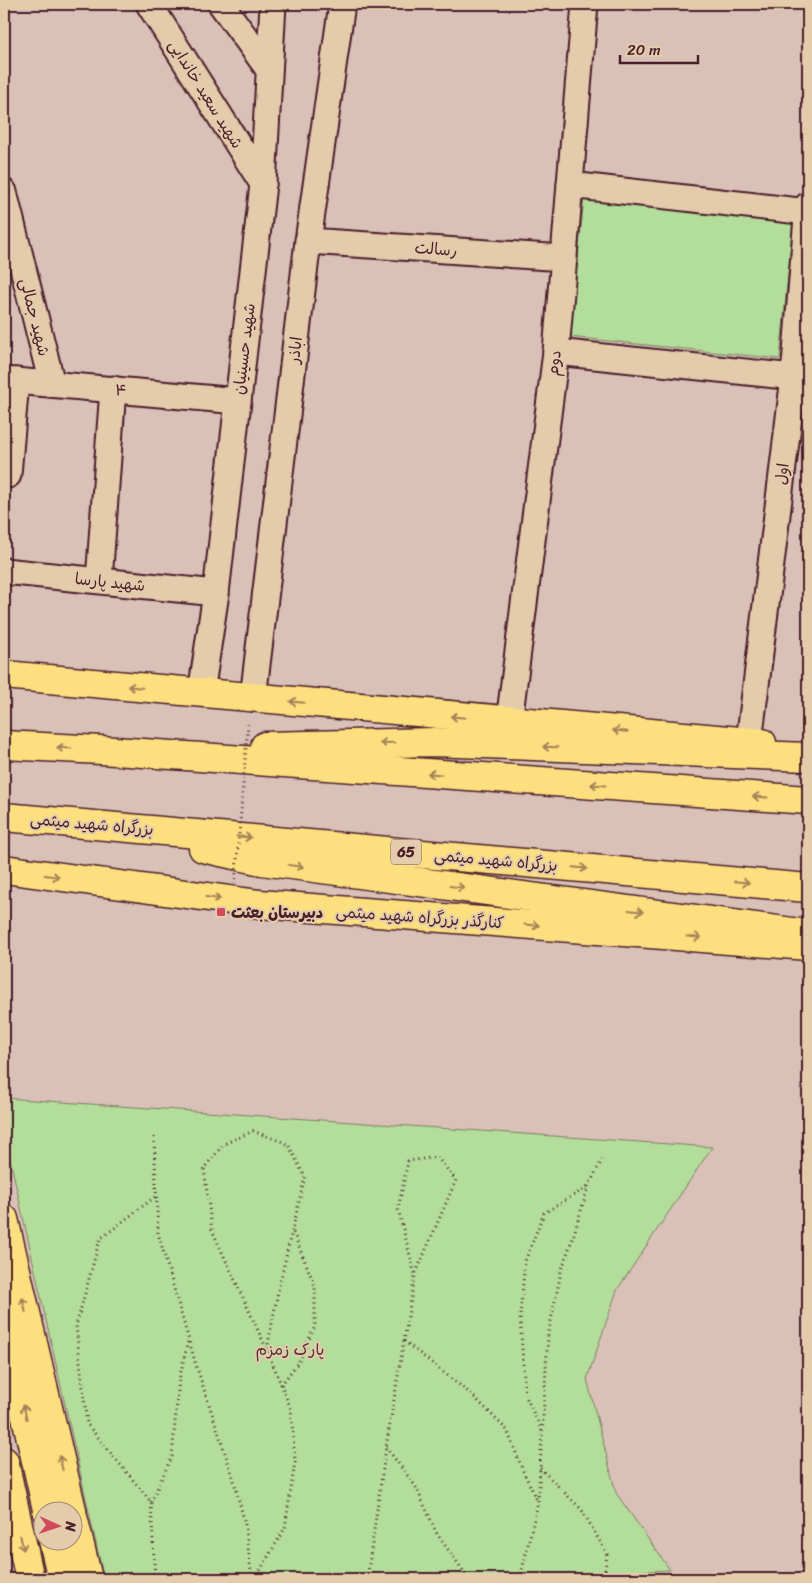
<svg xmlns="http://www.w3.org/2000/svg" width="812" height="1583" font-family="Sriracha,'Playpen Sans Arabic',sans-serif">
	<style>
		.green { fill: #b3dd9a; stroke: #7e7e62 }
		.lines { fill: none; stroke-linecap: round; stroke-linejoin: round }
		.minor-casing { stroke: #4a1f2b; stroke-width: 29 }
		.major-casing { stroke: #4a1f2b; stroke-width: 31 }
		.highway-casing { stroke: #4a1f2b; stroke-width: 31 }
		.path { stroke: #4a1f2b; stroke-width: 3; stroke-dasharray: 1 4; stroke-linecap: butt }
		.minor { stroke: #e3cbab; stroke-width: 25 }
		.major { stroke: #fce080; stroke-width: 28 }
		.highway { stroke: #fce080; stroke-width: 28 }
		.path-bridge { stroke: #4a1f2b; stroke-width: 3; stroke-dasharray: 1 4; stroke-linecap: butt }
		.oneway { stroke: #a38056 }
		.poi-dot { fill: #d1495b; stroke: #e3cbab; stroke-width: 2 }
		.labels { text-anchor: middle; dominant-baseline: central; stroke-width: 4; stroke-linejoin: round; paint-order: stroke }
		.shield { fill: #e3cbab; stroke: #785351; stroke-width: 1 }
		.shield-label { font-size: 15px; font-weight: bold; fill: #4a1f2b }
		.street-label { font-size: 16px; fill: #4a1f2b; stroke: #e3cbab }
		.poi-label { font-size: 16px; font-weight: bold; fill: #4a1f2b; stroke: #e3cbab; text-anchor: start }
		.park-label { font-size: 16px; fill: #543236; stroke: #e3cbab }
	</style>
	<rect width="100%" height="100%" fill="#d9c1b8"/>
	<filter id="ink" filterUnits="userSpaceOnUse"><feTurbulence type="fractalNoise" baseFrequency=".02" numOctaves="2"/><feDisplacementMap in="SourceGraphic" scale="10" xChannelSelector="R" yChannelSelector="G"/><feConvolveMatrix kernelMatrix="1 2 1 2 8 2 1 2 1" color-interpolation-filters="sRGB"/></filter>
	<g filter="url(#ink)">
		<g class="green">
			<polygon points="584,197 793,221 780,359 570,337"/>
			<polygon points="4,1098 712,1147 617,1290 587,1379 616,1493 670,1570 623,1572 622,1579 104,1579 4,1132"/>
		</g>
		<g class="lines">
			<g class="minor-casing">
				<g id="minor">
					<polyline points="149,4 263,184"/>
					<polyline points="221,4 269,70"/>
					<polyline points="570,185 808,212"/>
					<polyline points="4,192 52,384"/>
					<polyline points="308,241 564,258"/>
					<polyline points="556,352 794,377"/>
					<polyline points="4,380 238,401"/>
					<polyline points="8,475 16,381"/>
					<polyline points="100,567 113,389"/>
					<polyline points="4,571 216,593"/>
					<polyline points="201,693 216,593 263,184 273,4"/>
					<polyline points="253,698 308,241 342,4"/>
					<polyline points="509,722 556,352 585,4"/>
					<polyline points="749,742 794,377 808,205"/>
				</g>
			</g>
			<g class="major-casing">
				<g id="major">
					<polyline points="4,675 762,743"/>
					<polyline points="4,869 259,904 808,946"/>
					<polyline points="4,1219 72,1510"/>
					<polyline points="4,1319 47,1510"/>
					<polyline points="4,1461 30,1579"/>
					<polyline points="72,1512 88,1579"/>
					<polyline points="53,1540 62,1579"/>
				</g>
			</g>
			<g class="highway-casing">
				<g id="highway">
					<polyline points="4,745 101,750 808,800"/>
					<polyline points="265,746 434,742 808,757"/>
					<polyline points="4,817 808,888"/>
					<polyline points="203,848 262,861 808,934"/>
				</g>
			</g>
			<g class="path">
				<polyline points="154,1137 158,1233 196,1365 233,1477 245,1524 252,1579"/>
				<polyline points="404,1341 472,1395 507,1430 523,1471 538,1502"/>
				<polyline points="281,1385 299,1361 315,1326 315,1286 293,1232"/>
				<polyline points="542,1431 525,1395 520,1317 525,1261 544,1213 588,1187"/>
				<polyline points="386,1447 416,1487 437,1534 469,1579"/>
				<polyline points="540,1468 582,1510 607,1554 604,1579"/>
				<polyline points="151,1502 172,1456 179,1380 188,1341"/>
				<polyline points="155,1579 151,1502 87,1424 76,1326 100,1239 156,1196"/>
				<polyline points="255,1579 285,1528 295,1462 291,1409 267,1350 212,1230 204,1168 224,1144 253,1131 288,1144 305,1177 279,1286 267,1350"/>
				<polyline points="367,1579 386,1447 415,1275 456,1180 437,1157 408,1161 398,1209 415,1275"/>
				<polyline points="520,1579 538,1502 548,1335 561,1272 575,1231 588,1187 602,1160"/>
			</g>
			<use href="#minor" class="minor"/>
			<use href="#major" class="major"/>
			<use href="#highway" class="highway"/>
			<polyline class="path-bridge" points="235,884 248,724"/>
		</g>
		<defs><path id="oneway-shaft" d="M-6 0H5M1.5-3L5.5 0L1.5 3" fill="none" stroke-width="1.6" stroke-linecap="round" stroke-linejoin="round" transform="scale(1.25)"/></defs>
		<g class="oneway">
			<use href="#oneway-shaft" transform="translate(135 687) rotate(-175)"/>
			<use href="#oneway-shaft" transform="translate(297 702) rotate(-175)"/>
			<use href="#oneway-shaft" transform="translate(458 717) rotate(-175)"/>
			<use href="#oneway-shaft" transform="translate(620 731) rotate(-175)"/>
			<use href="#oneway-shaft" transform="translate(387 743) rotate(179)"/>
			<use href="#oneway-shaft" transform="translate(550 747) rotate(-178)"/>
			<use href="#oneway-shaft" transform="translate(64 748) rotate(-177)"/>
			<use href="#oneway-shaft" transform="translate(435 774) rotate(-176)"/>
			<use href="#oneway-shaft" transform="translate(598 785) rotate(-176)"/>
			<use href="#oneway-shaft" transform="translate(760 797) rotate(-176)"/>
			<use href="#oneway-shaft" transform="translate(244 837) rotate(5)"/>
			<use href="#oneway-shaft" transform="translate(296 866) rotate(8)"/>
			<use href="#oneway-shaft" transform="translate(580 868) rotate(5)"/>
			<use href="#oneway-shaft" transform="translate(52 876) rotate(8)"/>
			<use href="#oneway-shaft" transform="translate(742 882) rotate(5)"/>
			<use href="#oneway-shaft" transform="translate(457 887) rotate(8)"/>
			<use href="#oneway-shaft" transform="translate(213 898) rotate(8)"/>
			<use href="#oneway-shaft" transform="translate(636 911) rotate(8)"/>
			<use href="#oneway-shaft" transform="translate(532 925) rotate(4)"/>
			<use href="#oneway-shaft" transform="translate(694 937) rotate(4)"/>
			<use href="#oneway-shaft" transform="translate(24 1305) rotate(-103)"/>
			<use href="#oneway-shaft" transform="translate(25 1412) rotate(-103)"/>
			<use href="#oneway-shaft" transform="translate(61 1463) rotate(-103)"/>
			<use href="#oneway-shaft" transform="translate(22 1543) rotate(77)"/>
		</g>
	</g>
	<rect class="poi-dot" x="216" y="907" width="10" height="10" rx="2.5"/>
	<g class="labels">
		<rect class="shield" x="391" y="839.5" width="30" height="25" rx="4"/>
		<g class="shield-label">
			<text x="406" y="852">65</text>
		</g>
		<g class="street-label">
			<text transform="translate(206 94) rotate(58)">شهید سعید خاندایی</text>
			<text transform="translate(436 249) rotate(4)">رسالت</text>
			<text transform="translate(35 317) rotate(76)">شهید جمالی</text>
			<text transform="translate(244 349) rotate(-83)">شهید حسینیان</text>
			<text transform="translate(295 350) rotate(-83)">اباذر</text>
			<text transform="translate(554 363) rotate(-83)">دوم</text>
			<text transform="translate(121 390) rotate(5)">۴</text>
			<text transform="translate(782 474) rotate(-83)">اول</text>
			<text transform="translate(110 582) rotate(6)">شهید پارسا</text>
			<text transform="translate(92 824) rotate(5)">بزرگراه شهید میثمی</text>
			<text transform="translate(496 860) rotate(5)">بزرگراه شهید میثمی</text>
			<text transform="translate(420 917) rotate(4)">کنارگذر بزرگراه شهید میثمی</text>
		</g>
		<g class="poi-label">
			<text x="231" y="912">دبیرستان بعثت</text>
		</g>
		<g class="park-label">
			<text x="290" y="1349">پارک زمزم</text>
		</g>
	</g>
	<rect width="812" height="1583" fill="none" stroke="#e3cbab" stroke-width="20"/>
	<rect x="10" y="10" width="792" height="1563" fill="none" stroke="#4a1f2b" stroke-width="2" filter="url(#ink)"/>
	<g transform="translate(58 1526) rotate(93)"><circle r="24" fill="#e3cbab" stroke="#a68678"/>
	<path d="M0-4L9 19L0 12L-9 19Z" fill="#d1495b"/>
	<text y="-8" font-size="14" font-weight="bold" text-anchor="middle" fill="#4a1f2b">N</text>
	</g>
	<path d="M620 55v8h78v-8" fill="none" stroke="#4a1f2b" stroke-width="2.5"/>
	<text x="627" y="55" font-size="15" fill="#4a1f2b" stroke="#e3cbab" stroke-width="4" paint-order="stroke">20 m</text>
</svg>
